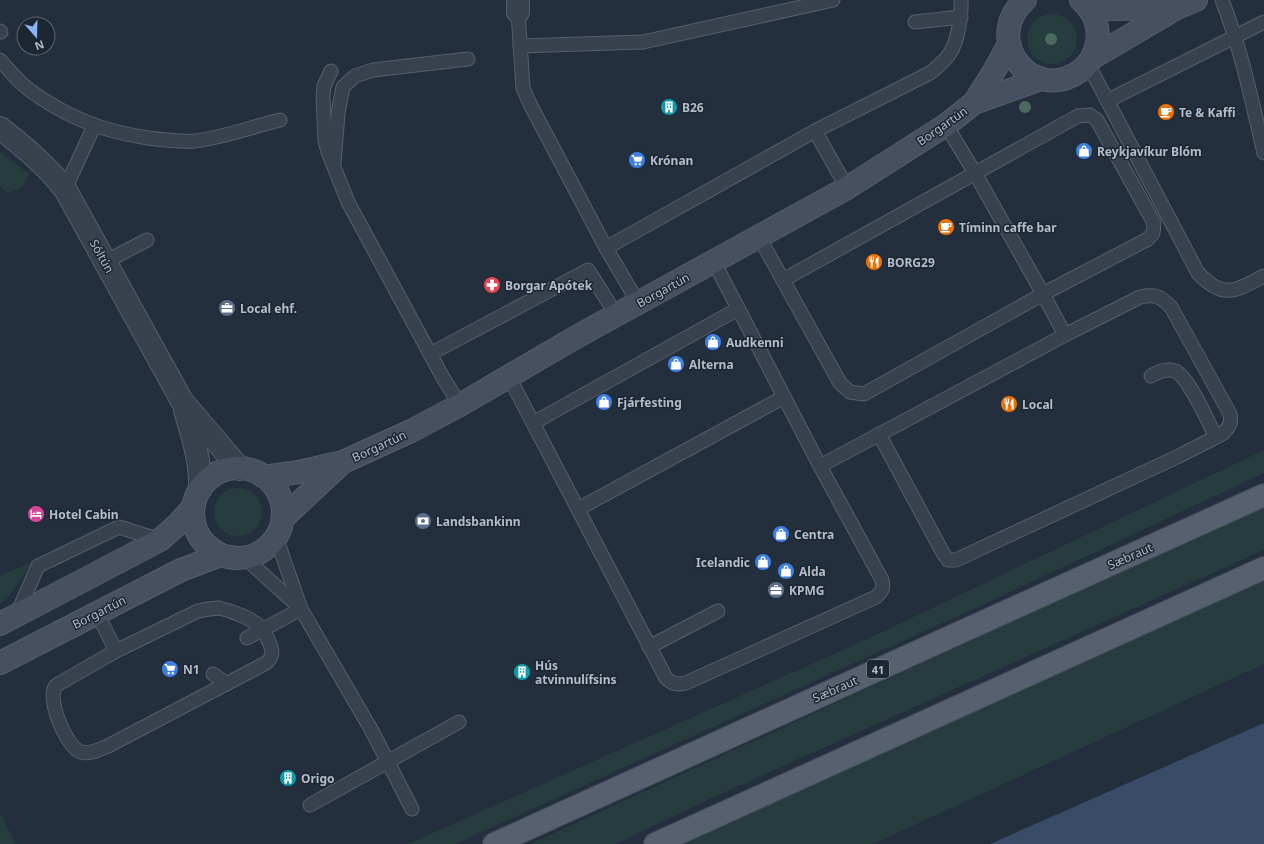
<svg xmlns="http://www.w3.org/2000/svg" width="1264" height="844" font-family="'Noto Sans',sans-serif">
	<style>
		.green { fill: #263c3f }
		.water { fill: #394c67 }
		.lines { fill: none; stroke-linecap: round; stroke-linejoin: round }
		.lane-casing { stroke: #565f6c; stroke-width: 15 }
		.street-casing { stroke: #565f6c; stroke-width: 24 }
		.secondary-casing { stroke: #565f6c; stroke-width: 24 }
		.primary-casing { stroke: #414a57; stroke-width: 24 }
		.lane { stroke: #38414e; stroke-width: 13 }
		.street { stroke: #38414e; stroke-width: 22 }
		.secondary { stroke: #465061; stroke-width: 22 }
		.primary { stroke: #56606e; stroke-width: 22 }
		.tree { fill: #4b6a5d }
		.labels { text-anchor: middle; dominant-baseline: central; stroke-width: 3; stroke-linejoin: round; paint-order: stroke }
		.shield { fill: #1d2633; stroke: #878f9c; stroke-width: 1 }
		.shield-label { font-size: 11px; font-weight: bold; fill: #b4bcc9 }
		.poi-label { font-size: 12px; font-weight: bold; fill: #b4bcc9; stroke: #1d2633; text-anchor: start }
		.street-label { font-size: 12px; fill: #b4bcc9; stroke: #1d2633 }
	</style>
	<rect width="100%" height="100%" fill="#242f3e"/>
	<g class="green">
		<circle cx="1052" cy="39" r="25"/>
		<path d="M 0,152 L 29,174 C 24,187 20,190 7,193 L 0,186 Z"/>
		<polygon points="1264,450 1264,473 1006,594 455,844 408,844 863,641"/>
		<circle cx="238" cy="512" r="24"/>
		<polygon points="1264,506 1264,550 714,797 615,844 530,844"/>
		<polygon points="33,561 9,596 0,604 0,576"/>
		<polygon points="1264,580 1264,664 873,844 681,844"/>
		<polygon points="0,813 16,844 0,844"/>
	</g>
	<polygon class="water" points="1264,723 1264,844 990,844"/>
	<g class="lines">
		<g class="lane-casing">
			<g id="lane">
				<path d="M 1222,0 C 1241,49 1252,101 1264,153"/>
				<polyline points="518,12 523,88 531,106 606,248 639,304"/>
				<polyline points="915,22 961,17"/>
				<polyline points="0,31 1,32"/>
				<polyline points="520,46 643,42 833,0"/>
				<path d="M 0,60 C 9,70 18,81 28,89 C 66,117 101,131 148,138 C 163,140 179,142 194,141 C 223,138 251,127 280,120"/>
				<path d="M 1088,64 L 1198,273 C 1224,300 1235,291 1264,276"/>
				<polyline points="331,71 324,86 323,96 325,141 328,152 348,202 442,376 460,405"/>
				<polyline points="1107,101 1264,22"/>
				<polyline points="815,131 847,188"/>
				<polyline points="334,164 338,113 343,87 355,76 373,70 468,59"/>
				<polyline points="65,189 94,126"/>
				<polyline points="759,237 840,383 850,392 864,394 1043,294 1065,335 820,466"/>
				<path d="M 606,248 L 815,131 L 930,73 C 937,67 945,61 950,53 C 958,41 962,14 961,0"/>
				<polyline points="105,262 147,240"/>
				<polyline points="783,280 1078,116 1090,115 1097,120 1154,223 1153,233 1148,239 1043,294 975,173 946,125"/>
				<polyline points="430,354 588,270 617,316"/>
				<path d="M 1151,376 C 1158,372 1166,368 1175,371 C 1189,377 1208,422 1216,437"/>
				<path d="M 509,377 L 666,678 C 672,684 677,685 686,683 L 876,597 C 882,591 884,589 882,580 L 820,466 L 714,262"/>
				<polyline points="533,423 738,309"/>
				<path d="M 879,434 L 943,553 L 948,560 L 956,560 L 1179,456 L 1222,434 C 1229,428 1232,423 1230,414 L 1171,307 C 1160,296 1156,294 1140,297 L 1065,335"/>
				<polyline points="578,509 784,397"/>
				<polyline points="276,537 301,609 372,731 412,809"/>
				<polyline points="245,558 299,607"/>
				<path d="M 219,608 C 232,611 255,619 263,630 C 266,634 268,640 270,644 C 273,652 273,657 266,663 L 108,746 C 100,749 90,755 81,752 C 67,748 47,701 55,687 C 56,685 58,684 60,683 L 116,651 L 198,611 L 209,609 Z"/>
				<polyline points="97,613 116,651"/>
				<polyline points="17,614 38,566 119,527 160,540"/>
				<polyline points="247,638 301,609"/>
				<polyline points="649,647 718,611"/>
				<polyline points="213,674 227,684"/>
				<polyline points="310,805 459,722"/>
			</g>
		</g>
		<g class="street-casing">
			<g id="street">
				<polyline points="518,12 518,0"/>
				<path d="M 0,128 C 24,147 46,165 65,189 L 182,401 L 240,469"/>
				<path d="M 185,410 C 193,439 201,460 200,490"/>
			</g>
		</g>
		<g class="secondary-casing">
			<g id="secondary">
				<path d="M 1025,0 C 981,39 1032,105 1080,71 C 1089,65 1095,54 1097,43 C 1100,27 1094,11 1081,0"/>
				<polyline points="1088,8 1106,9 1176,8"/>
				<polyline points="1092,58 1177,8 1196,0"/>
				<polyline points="974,103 1041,79"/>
				<circle cx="238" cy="513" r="45"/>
				<polyline points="264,477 299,472 343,462 411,431 460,405 578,336 847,188 946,125 974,103 993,73 1009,44"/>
				<polyline points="283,518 342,463"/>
				<polyline points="0,624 160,540 178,524 194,506"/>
				<polyline points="0,663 181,570 221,555"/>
			</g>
		</g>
		<g class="primary-casing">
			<g id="primary">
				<polyline points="494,844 961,632 1264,495"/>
				<polyline points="655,844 1264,568"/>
			</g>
		</g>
		<use href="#lane" class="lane"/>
		<use href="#street" class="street"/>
		<use href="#secondary" class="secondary"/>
		<use href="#primary" class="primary"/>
	</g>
	<g class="tree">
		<circle cx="1051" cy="39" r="6"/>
		<circle cx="1025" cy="107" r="6"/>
	</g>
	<defs>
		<g id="building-disc" transform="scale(0.9)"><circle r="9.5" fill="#0f9aa8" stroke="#1d2633"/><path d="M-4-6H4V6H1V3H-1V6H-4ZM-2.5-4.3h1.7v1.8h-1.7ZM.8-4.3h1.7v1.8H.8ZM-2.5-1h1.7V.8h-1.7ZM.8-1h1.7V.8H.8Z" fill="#fff"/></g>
		<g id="cafe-disc" transform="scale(0.9)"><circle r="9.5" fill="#e8710a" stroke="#1d2633"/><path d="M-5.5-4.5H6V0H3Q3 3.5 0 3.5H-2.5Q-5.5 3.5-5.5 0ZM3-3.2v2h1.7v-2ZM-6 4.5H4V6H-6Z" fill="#fff"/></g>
		<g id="shop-disc" transform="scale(0.9)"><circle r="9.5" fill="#3f7fe0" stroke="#1d2633"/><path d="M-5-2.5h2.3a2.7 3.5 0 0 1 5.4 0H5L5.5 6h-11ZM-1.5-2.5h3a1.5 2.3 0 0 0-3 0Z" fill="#fff"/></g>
		<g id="supermarket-disc" transform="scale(0.9)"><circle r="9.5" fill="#3f7fe0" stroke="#1d2633"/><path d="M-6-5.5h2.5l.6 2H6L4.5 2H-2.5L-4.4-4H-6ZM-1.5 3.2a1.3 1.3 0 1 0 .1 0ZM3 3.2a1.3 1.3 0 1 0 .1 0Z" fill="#fff"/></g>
		<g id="restaurant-disc" transform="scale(0.9)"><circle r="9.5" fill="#e8710a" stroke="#1d2633"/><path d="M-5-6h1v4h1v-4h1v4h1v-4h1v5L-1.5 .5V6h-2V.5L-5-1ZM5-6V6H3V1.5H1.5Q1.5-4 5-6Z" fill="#fff"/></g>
		<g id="pharmacy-disc" transform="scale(0.9)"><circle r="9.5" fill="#e0444e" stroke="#1d2633"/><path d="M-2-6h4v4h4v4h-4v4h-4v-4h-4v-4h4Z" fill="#fff"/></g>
		<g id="office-disc" transform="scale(0.9)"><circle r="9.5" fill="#5c6f8a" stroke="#1d2633"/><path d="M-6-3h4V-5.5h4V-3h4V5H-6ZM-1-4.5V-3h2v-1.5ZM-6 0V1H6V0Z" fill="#fff"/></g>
		<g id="hotel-disc" transform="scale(0.9)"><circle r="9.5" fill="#d1479c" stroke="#1d2633"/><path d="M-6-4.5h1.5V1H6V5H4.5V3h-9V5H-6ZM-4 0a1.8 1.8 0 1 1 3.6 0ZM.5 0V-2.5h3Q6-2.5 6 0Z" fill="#fff"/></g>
		<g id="bank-disc" transform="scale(0.9)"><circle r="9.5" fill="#5c6f8a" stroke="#1d2633"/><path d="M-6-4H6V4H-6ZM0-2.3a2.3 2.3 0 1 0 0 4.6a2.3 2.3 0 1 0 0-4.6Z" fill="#fff"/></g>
	</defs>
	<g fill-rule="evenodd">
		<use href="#building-disc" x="669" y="107"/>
		<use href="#cafe-disc" x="1166" y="112"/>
		<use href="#shop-disc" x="1084" y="151"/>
		<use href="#supermarket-disc" x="637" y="160"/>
		<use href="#cafe-disc" x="946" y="227"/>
		<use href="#restaurant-disc" x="874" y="262"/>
		<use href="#pharmacy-disc" x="492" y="285"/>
		<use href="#office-disc" x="227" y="308"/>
		<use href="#shop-disc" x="713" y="342"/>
		<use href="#shop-disc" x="676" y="364"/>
		<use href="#shop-disc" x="604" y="402"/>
		<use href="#restaurant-disc" x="1009" y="404"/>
		<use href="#hotel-disc" x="36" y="514"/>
		<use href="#bank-disc" x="423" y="521"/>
		<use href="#shop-disc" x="781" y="534"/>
		<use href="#shop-disc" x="763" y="562"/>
		<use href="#shop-disc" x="786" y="571"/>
		<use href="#office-disc" x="776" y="590"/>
		<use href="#supermarket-disc" x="170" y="669"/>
		<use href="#building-disc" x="522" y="672"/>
		<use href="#building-disc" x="288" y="778"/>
	</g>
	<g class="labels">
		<rect class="shield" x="867" y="660" width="22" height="18" rx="3"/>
		<g class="shield-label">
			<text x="878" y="669">41</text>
		</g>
		<g class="poi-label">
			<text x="682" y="107">B26</text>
			<text x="1179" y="112">Te &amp; Kaffi</text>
			<text x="1097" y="151">Reykjavíkur Blóm</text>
			<text x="650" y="160">Krónan</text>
			<text x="959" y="227">Tíminn caffe bar</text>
			<text x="887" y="262">BORG29</text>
			<text x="505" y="285">Borgar Apótek</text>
			<text x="240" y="308">Local ehf.</text>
			<text x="726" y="342">Audkenni</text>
			<text x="689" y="364">Alterna</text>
			<text x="617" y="402">Fjárfesting</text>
			<text x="1022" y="404">Local</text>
			<text x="49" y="514">Hotel Cabin</text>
			<text x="436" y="521">Landsbankinn</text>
			<text x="794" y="534">Centra</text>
			<text x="750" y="562" text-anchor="end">Icelandic</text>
			<text x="799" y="571">Alda</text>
			<text x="789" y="590">KPMG</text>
			<text x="535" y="665">Hús<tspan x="535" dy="14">atvinnulífsins</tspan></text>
			<text x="183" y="669">N1</text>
			<text x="301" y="778">Origo</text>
		</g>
		<g class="street-label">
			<text transform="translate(942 126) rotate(-35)">Borgartún</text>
			<text transform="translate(102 256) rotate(61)">Sóltún</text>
			<text transform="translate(663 290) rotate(-29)">Borgartún</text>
			<text transform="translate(379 446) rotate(-25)">Borgartún</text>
			<text transform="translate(1130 556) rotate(-24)">Sæbraut</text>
			<text transform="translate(99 612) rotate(-27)">Borgartún</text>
			<text transform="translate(835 689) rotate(-24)">Sæbraut</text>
		</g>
	</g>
	<g transform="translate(36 36) rotate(160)"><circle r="19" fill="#1d2633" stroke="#59626f"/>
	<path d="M0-3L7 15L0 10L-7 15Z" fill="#8ab4f8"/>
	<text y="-6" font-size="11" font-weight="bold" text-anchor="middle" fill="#b4bcc9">N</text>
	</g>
</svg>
